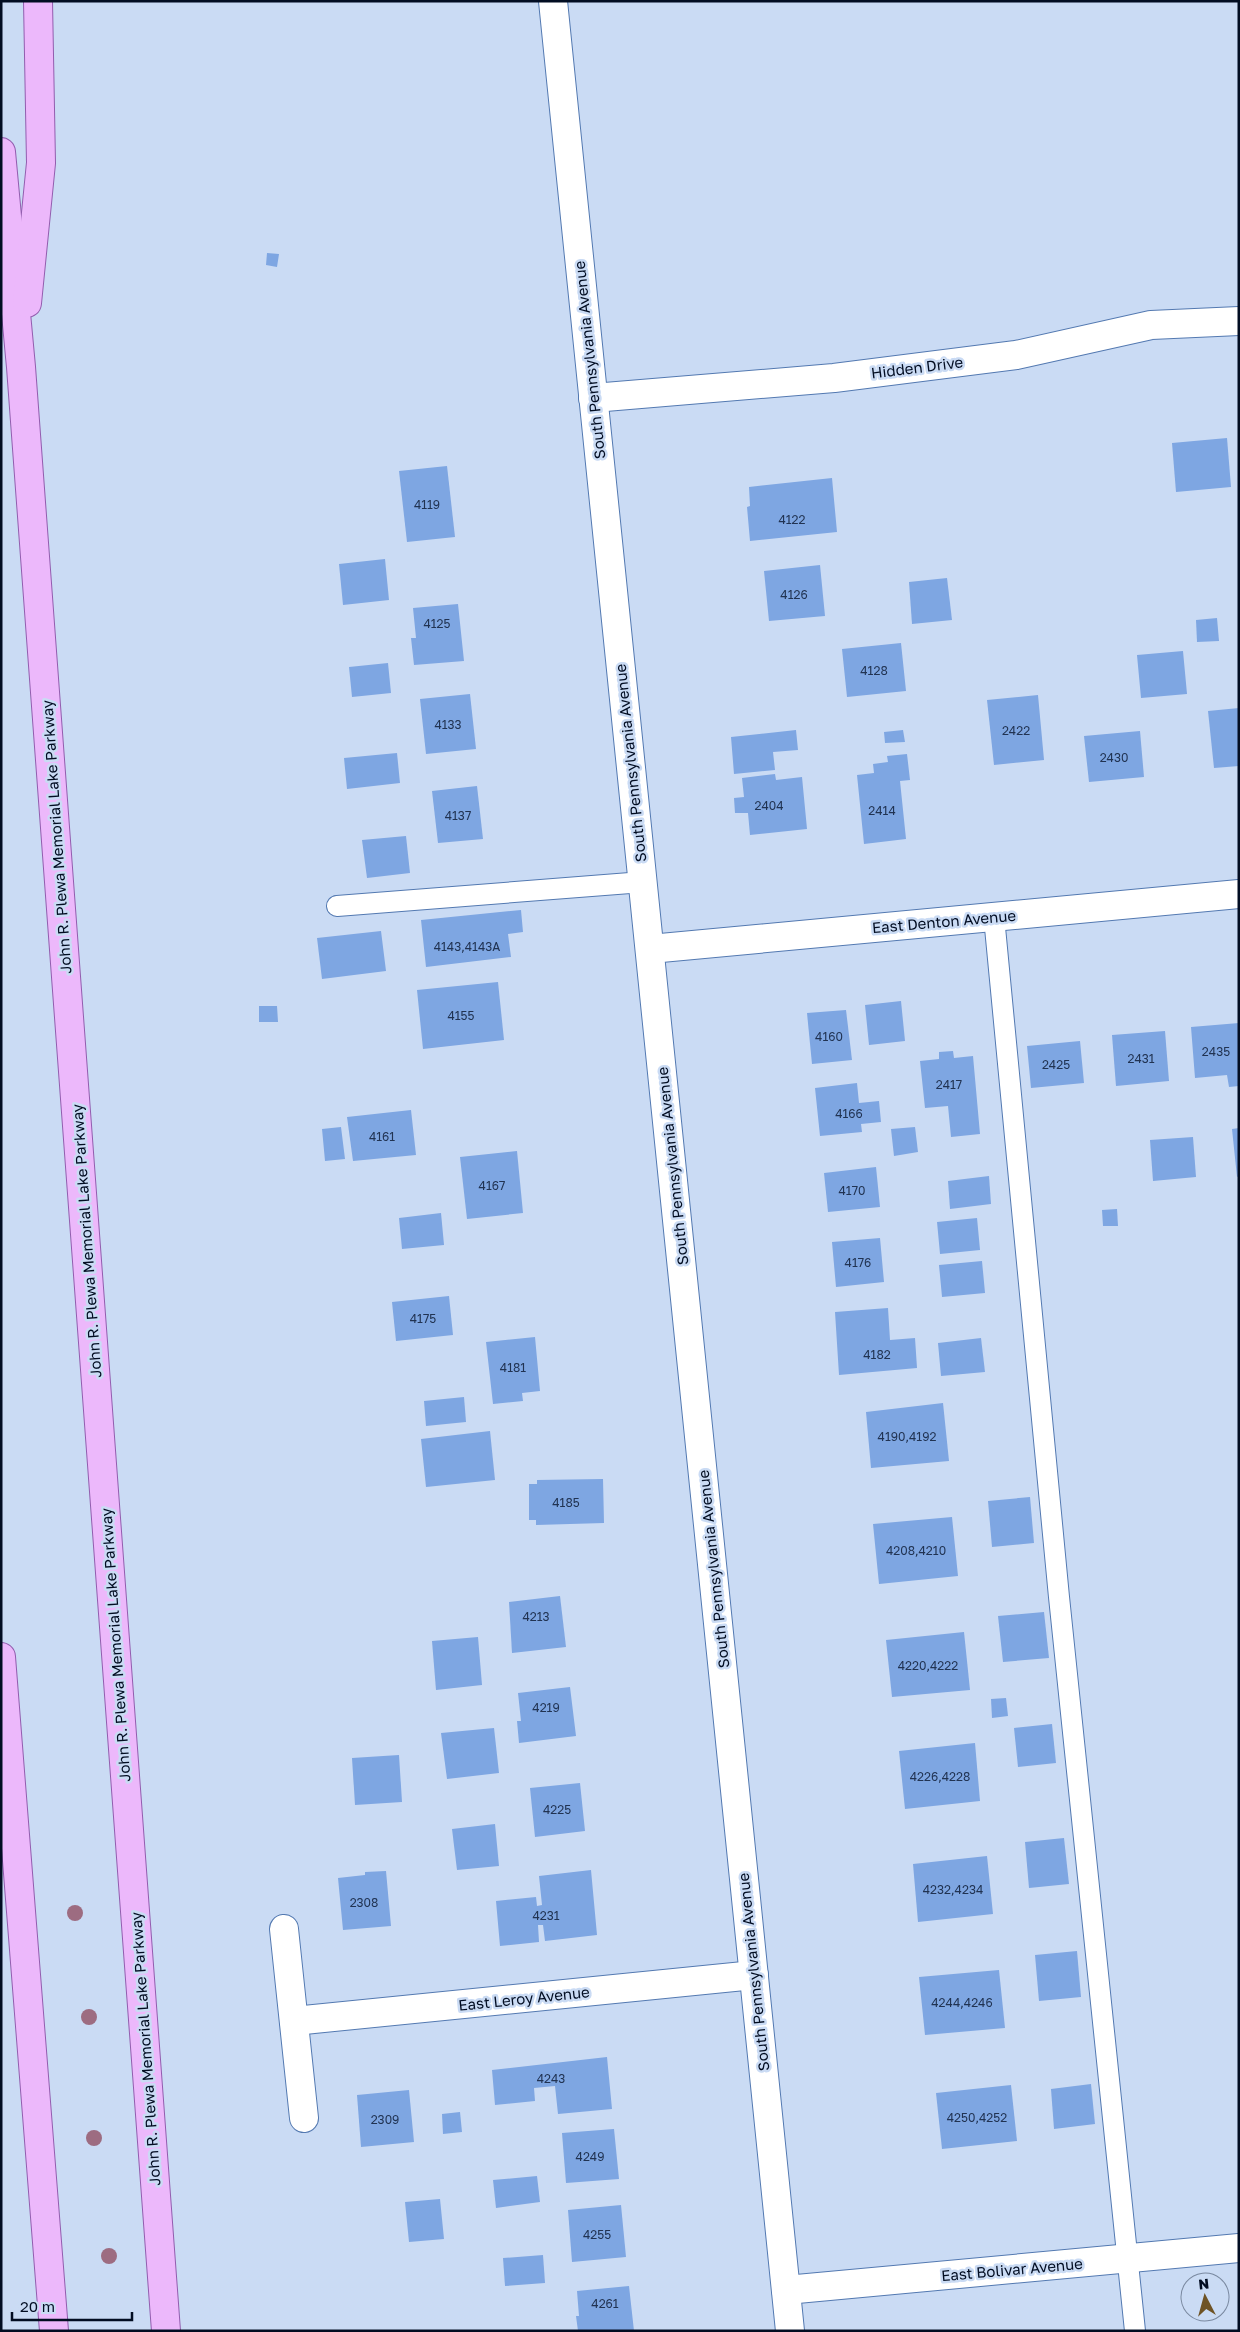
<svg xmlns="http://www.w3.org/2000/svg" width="1240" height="2332" font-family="'Golos Text',sans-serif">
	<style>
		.building { fill: #7ea6e2 }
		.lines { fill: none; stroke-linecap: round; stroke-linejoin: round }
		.service-casing { stroke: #5379b1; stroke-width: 22 }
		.minor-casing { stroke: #5379b1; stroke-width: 30 }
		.tertiary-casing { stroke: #5379b1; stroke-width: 30 }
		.primary-casing { stroke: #925dae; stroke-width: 30 }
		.service { stroke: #fff; stroke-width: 20 }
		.minor { stroke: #fff; stroke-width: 28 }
		.tertiary { stroke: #fff; stroke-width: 28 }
		.primary { stroke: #ecb8fb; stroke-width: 28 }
		.tree { fill: #9d6c81 }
		.labels { text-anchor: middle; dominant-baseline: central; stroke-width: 5; stroke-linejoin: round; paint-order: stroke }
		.number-label { font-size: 12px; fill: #213352 }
		.street-label { font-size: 15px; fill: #020d22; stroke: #cadbf4 }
	</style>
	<rect width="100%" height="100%" fill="#cadbf4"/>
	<g class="building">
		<polygon points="267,253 279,254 277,267 266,265"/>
		<polygon points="1227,438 1231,487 1176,492 1172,443"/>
		<polygon points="447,466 455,537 407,542 399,471"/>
		<polygon points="832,478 837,532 750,541 747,507 750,506 749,487"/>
		<polygon points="385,559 389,600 343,605 339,564"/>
		<polygon points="820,565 825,616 769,621 764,571"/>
		<polygon points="947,578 952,620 912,624 909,582"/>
		<polygon points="458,604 464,661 414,665 411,638 416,638 413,608"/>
		<polygon points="1217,618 1219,641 1197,642 1196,620"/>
		<polygon points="901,643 906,691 847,697 842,649"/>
		<polygon points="1183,651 1187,694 1141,698 1137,655"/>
		<polygon points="388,663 391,693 352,697 349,667"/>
		<polygon points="470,694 476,749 426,754 420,699"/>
		<polygon points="1038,695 1044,760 994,765 987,700"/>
		<polygon points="1239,708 1239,766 1214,768 1208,711"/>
		<polygon points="796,730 798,750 773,752 775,770 734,774 731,737"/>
		<polygon points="903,730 905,742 885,743 884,732"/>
		<polygon points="1140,731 1144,777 1089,782 1084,736"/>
		<polygon points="397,753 400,783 347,789 344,758"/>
		<polygon points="907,754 910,780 900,781 906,839 864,844 857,775 874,773 873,764 888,762 887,756"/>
		<polygon points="775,774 776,780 802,777 807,829 750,835 748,813 735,813 734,798 744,797 742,778"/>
		<polygon points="477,786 483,839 438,843 432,791"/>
		<polygon points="406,836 410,873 367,878 362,840"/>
		<polygon points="521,910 523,932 508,934 511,957 426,967 421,920"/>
		<polygon points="381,931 386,971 322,979 317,938"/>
		<polygon points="498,982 504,1040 423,1049 417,990"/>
		<polygon points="901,1001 905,1041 869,1045 865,1005"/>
		<polygon points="259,1006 277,1006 278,1022 259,1022"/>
		<polygon points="846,1010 852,1060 812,1064 807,1013"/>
		<polygon points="1239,1023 1239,1086 1229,1087 1227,1075 1195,1078 1191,1027"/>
		<polygon points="1165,1031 1169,1081 1116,1086 1112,1035"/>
		<polygon points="1080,1041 1084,1083 1031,1088 1027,1046"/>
		<polygon points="953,1051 954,1058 973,1056 980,1134 951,1137 948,1106 925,1108 920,1061 939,1059 939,1052"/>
		<polygon points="857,1083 859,1103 879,1101 881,1122 861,1124 862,1132 820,1136 815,1088"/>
		<polygon points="411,1110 416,1155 353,1161 347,1117"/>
		<polygon points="341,1127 345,1159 325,1161 322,1129"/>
		<polygon points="915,1127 918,1152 894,1156 891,1129"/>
		<polygon points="1239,1128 1239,1176 1237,1177 1232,1129"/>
		<polygon points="1193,1137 1196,1177 1153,1181 1150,1140"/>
		<polygon points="517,1151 523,1213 467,1219 460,1157"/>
		<polygon points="876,1167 880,1207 828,1212 824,1173"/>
		<polygon points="989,1176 991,1204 950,1209 948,1181"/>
		<polygon points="1117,1209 1118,1226 1103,1226 1102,1210"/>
		<polygon points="441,1213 444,1245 402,1249 399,1218"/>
		<polygon points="977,1218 980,1250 940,1254 937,1222"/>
		<polygon points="880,1238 884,1282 836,1287 832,1242"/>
		<polygon points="982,1261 985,1293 942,1297 939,1265"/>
		<polygon points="449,1296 453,1335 396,1341 392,1302"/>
		<polygon points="888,1308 890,1340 915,1338 917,1368 839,1375 835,1312"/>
		<polygon points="535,1337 540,1391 522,1393 523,1401 493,1404 486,1342"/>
		<polygon points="981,1338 985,1372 941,1376 938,1343"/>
		<polygon points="464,1397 466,1422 426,1426 424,1401"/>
		<polygon points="943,1403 949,1461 871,1468 866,1412"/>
		<polygon points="490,1431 495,1480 426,1487 421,1439"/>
		<polygon points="603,1479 604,1523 536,1525 536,1520 529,1520 529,1484 537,1484 537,1480"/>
		<polygon points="1030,1497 1034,1543 992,1547 988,1501"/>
		<polygon points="952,1517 958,1576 879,1584 873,1524"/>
		<polygon points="560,1596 566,1647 512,1653 509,1602"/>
		<polygon points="1044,1612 1049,1658 1003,1662 998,1616"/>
		<polygon points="964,1632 970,1690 892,1697 886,1640"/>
		<polygon points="478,1637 482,1685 436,1690 432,1641"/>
		<polygon points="570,1687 576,1736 519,1743 517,1721 521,1721 518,1693"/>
		<polygon points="1006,1698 1008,1716 992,1718 991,1699"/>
		<polygon points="1052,1724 1056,1763 1018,1767 1014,1728"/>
		<polygon points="494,1728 499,1773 447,1779 441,1733"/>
		<polygon points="975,1743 980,1801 905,1809 899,1751"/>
		<polygon points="399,1755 402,1802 355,1805 352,1758"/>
		<polygon points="580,1783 585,1831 535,1837 530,1788"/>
		<polygon points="495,1824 499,1866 457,1870 452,1829"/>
		<polygon points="1064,1838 1069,1884 1029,1888 1025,1842"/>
		<polygon points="987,1856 993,1914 918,1922 913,1864"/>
		<polygon points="591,1870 597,1935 545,1941 543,1925 538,1925 539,1942 500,1946 496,1901 536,1897 537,1906 542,1905 539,1876"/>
		<polygon points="386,1871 391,1926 343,1930 338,1878 365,1875 365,1872"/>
		<polygon points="1077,1951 1081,1997 1039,2001 1035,1955"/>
		<polygon points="999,1970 1005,2028 925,2035 919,1977"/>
		<polygon points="607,2057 612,2109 558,2114 555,2086 534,2088 535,2101 495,2105 492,2070"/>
		<polygon points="1091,2084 1095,2124 1054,2129 1051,2089"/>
		<polygon points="1011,2085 1017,2141 942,2149 936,2093"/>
		<polygon points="409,2090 414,2142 361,2147 357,2095"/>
		<polygon points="460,2112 462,2132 443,2134 442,2114"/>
		<polygon points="614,2129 619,2179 566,2183 562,2133"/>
		<polygon points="537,2176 540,2202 496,2208 493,2180"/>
		<polygon points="440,2199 444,2239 409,2242 405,2202"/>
		<polygon points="621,2205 626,2257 572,2262 568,2210"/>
		<polygon points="543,2255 545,2283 505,2286 503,2258"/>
		<polygon points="629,2286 634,2331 578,2331 576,2316 579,2316 577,2291"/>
	</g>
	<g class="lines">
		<g class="service-casing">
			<g id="service">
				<polyline points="337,906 643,882"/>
				<polyline points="994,917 1059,1597 1135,2331"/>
			</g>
		</g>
		<g class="minor-casing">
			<g id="minor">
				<polyline points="593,398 834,378 1016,355 1151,325 1239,321"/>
				<polyline points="650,949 1239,894"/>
				<polyline points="284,1929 304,2118"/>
				<polyline points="294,2021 754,1975"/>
				<polyline points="786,2290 1239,2248"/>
			</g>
		</g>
		<g class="tertiary-casing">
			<polyline id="tertiary" points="553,1 790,2331"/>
		</g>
		<g class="primary-casing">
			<g id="primary">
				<polyline points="1,152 21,367 166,2331"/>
				<polyline points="27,303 41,163 38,1"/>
				<polyline points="1,1657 54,2331"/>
			</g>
		</g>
		<use href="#service" class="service"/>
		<use href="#minor" class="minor"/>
		<use href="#tertiary" class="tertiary"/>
		<use href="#primary" class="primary"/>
	</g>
	<g class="tree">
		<circle cx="75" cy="1913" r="8"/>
		<circle cx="89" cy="2017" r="8"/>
		<circle cx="94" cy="2138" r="8"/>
		<circle cx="109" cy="2256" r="8"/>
	</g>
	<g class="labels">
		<g class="number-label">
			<text x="427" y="504">4119</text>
			<text x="792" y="519">4122</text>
			<text x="794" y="594">4126</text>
			<text x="437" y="623">4125</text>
			<text x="874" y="670">4128</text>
			<text x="448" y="724">4133</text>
			<text x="1016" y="730">2422</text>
			<text x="1114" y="757">2430</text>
			<text x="769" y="805">2404</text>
			<text x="882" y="810">2414</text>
			<text x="458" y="815">4137</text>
			<text x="467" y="946">4143,4143A</text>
			<text x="461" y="1015">4155</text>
			<text x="829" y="1036">4160</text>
			<text x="1216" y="1051">2435</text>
			<text x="1141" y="1058">2431</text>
			<text x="1056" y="1064">2425</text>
			<text x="949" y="1084">2417</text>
			<text x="849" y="1113">4166</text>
			<text x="382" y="1136">4161</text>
			<text x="492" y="1185">4167</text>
			<text x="852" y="1190">4170</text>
			<text x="858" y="1262">4176</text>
			<text x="423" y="1318">4175</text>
			<text x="877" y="1354">4182</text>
			<text x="513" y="1367">4181</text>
			<text x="907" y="1436">4190,4192</text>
			<text x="566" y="1502">4185</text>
			<text x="916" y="1550">4208,4210</text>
			<text x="536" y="1616">4213</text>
			<text x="928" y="1665">4220,4222</text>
			<text x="546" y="1707">4219</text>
			<text x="940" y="1776">4226,4228</text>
			<text x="557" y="1809">4225</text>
			<text x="953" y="1889">4232,4234</text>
			<text x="364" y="1902">2308</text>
			<text x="546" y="1915">4231</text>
			<text x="962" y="2002">4244,4246</text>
			<text x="551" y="2078">4243</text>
			<text x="977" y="2117">4250,4252</text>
			<text x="385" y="2119">2309</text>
			<text x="590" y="2156">4249</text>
			<text x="597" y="2234">4255</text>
			<text x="605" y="2303">4261</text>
		</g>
		<g class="street-label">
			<text transform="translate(589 360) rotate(-96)">South Pennsylvania Avenue</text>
			<text transform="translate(917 367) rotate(-7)">Hidden Drive</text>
			<text transform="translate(630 763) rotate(-96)">South Pennsylvania Avenue</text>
			<text transform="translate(56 837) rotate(-94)">John R. Plewa Memorial Lake Parkway</text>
			<text transform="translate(944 921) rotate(-5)">East Denton Avenue</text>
			<text transform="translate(672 1166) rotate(-96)">South Pennsylvania Avenue</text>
			<text transform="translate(86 1241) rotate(-94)">John R. Plewa Memorial Lake Parkway</text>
			<text transform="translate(713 1569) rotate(-96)">South Pennsylvania Avenue</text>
			<text transform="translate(115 1645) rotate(-94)">John R. Plewa Memorial Lake Parkway</text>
			<text transform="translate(753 1972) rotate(-96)">South Pennsylvania Avenue</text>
			<text transform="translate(524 1998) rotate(-6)">East Leroy Avenue</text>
			<text transform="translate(145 2049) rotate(-94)">John R. Plewa Memorial Lake Parkway</text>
			<text transform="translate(1012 2269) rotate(-5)">East Bolivar Avenue</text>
		</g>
	</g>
	<rect width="1240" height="2332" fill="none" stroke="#020d22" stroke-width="5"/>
	<g transform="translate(1205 2297) rotate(354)"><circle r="24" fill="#cadbf4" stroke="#7a89a0"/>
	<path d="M0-4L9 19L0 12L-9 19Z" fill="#6e5325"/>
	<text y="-8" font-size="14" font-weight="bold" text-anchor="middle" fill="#020d22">N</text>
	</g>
	<path d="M12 2312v8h120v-8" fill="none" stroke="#020d22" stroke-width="2.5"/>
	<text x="20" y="2312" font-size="15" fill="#020d22" stroke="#cadbf4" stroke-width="4" paint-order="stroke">20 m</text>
</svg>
